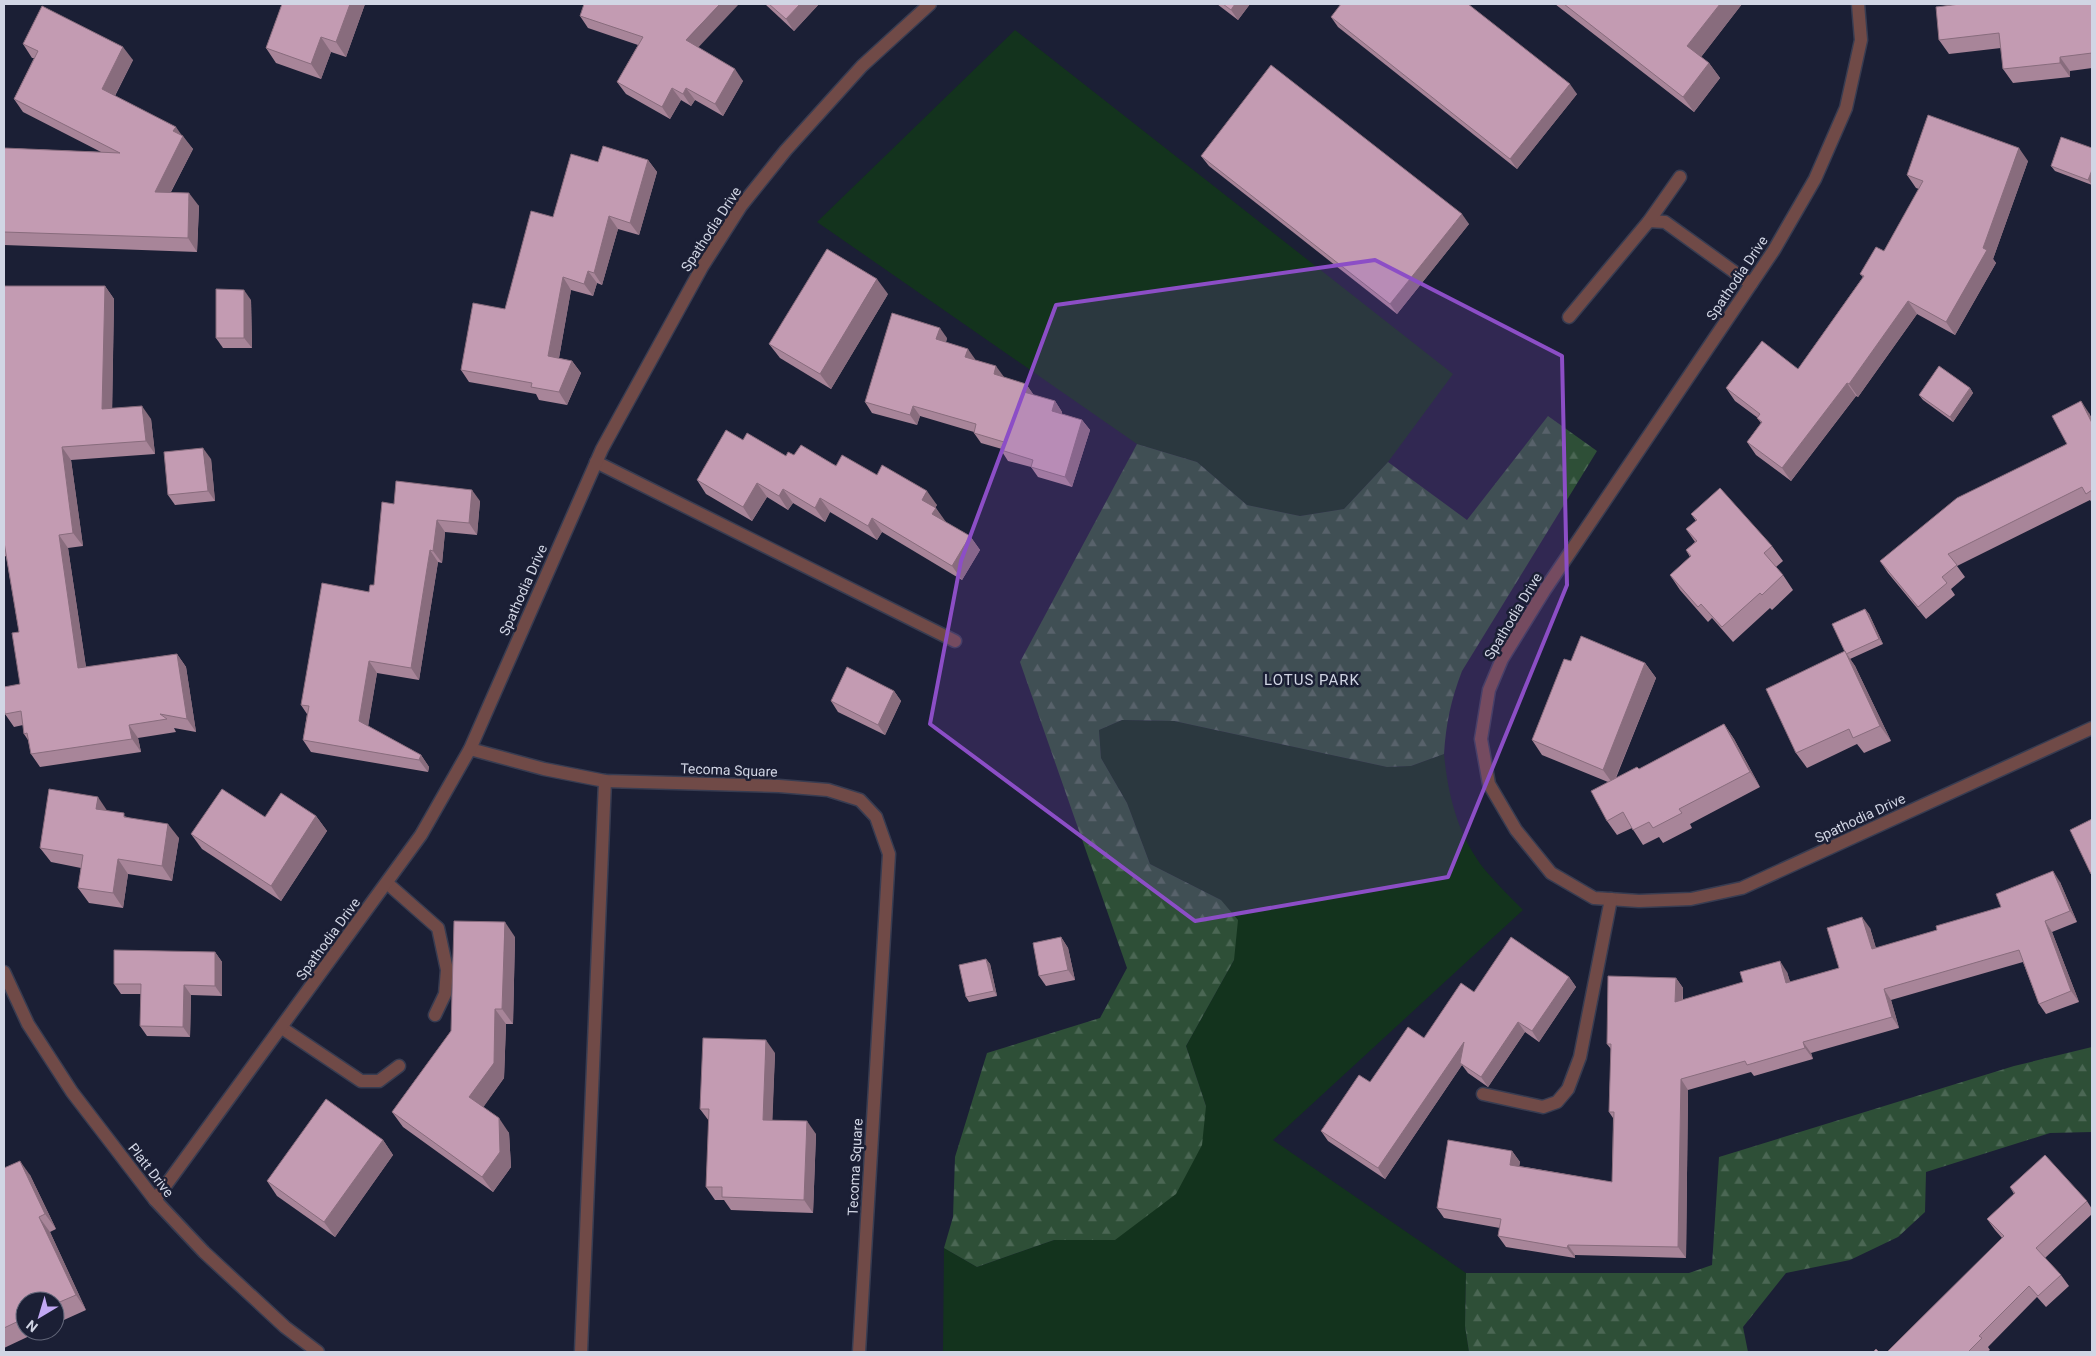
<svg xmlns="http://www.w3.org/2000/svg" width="2096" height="1356" font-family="Roboto,sans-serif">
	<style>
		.green { fill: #13331d }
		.forest { fill: url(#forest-firs) }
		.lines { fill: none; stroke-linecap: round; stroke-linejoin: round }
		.service-casing { stroke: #383c51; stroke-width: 15 }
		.minor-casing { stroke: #383c51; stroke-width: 15 }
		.tertiary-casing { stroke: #383c51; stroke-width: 15 }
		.service { stroke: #704a47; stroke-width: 12 }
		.minor { stroke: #704a47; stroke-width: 12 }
		.tertiary { stroke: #704a47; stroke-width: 12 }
		.wall { fill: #a88599 }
		.shaded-wall { fill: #886c7d }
		.building { fill: #c39bb2; stroke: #886c7d }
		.marked { fill: #8c4ec6; fill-opacity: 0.2; stroke: #8c4ec6; stroke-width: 4; stroke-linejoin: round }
		.labels { text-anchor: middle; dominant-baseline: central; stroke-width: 5; stroke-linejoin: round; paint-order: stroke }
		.street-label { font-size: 14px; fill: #d1d5e4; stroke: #1b1f35 }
		.neighbourhood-label { font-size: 15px; letter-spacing: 1px; fill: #d1d5e4; stroke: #1b1f35 }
	</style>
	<defs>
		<pattern id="forest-firs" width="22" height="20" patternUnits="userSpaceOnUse" patternTransform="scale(1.25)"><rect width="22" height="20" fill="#2e4f37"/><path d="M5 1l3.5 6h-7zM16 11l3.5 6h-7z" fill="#4b6754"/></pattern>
	</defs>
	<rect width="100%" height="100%" fill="#1b1f35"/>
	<g class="green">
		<polygon points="1015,30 1453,374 1388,462 1344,509 1300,516 1247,505 1197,462 1137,444 817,222"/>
		<path d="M 1122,720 L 1174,721 L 1387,767 L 1411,766 L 1444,754 C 1448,796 1458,836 1485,870 C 1497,884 1510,897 1523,910 L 1273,1140 L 1466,1273 L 1465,1326 L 1469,1352 L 943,1352 L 944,1248 L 977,1267 L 1054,1240 L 1115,1240 L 1206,1106 L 1186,1046 L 1234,960 L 1221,900 L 1150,864 L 1127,803 L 1101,758 L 1099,730 Z"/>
	</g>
	<g class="forest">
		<path d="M 1548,416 L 1597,451 L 1462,671 C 1451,700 1446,723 1444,754 L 1411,766 L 1387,767 L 1174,721 L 1122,720 L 1099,730 L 1101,758 L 1127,803 L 1150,864 L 1221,900 L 1238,920 L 1234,960 L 1186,1046 L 1206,1106 L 1202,1145 L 1176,1194 L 1115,1240 L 1054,1240 L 977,1267 L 944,1248 L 953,1217 L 955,1157 L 987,1053 L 1100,1018 L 1127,968 L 1020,662 L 1137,444 L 1197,462 L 1247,505 L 1300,516 L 1344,509 L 1388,462 L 1467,520 Z"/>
		<polygon points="2092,1047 2092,1132 2050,1133 1926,1172 1925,1212 1898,1237 1850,1260 1786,1273 1743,1327 1748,1352 1469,1352 1465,1326 1466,1273 1689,1273 1712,1265 1719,1157 2014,1066"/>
	</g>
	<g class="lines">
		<g class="service-casing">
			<g id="service">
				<polyline points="1649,221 1665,222 1751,284"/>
				<polyline points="1569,317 1649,221 1680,177"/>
				<polyline points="596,462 955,641"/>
				<polyline points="387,883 438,928 447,970 445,994 435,1015"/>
				<polyline points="282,1028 361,1081 379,1081 399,1066"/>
			</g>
		</g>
		<g class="minor-casing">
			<g id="minor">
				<polyline points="1858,4 1861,40 1846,108 1815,179 1774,250 1544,591 1502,659 1489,690 1481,739 1489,784 1516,830 1551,873 1594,898 1639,901 1691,899 1742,888 2092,728"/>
				<polyline points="470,749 544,769 605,781 779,786 828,790 860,800 876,817 889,854 859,1352"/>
				<polyline points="1483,1094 1543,1107 1557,1102 1568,1089 1580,1057 1611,899"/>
				<polyline points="155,1200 421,835 470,749 602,449 702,267 741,206 786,150 862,66 930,4"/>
				<polyline points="581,1352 605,781"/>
			</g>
		</g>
		<g class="tertiary-casing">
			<polyline id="tertiary" points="4,972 28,1024 72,1092 155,1200 204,1252 285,1327 318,1352"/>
		</g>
		<use href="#service" class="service"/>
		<use href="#minor" class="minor"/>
		<use href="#tertiary" class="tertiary"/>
	</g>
	<g class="wall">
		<polygon points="282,4 365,4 346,57 331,52 321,79 276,63 266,48"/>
		<polygon points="765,4 819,4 794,31"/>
		<polygon points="1217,4 1250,4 1238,20"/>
		<polygon points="1555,4 1742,4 1701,57 1709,63 1720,78 1694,112"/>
		<polygon points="1960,4 2092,4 2092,68 2070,71 2070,77 2013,83 2003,69 2001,48 1949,54 1939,40"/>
		<polygon points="580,16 698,48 743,81 723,116 695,100 691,106 681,100 670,119 626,94 617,82 638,45 588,28"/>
		<polygon points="1331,17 1577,94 1517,169 1338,27"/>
		<polygon points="23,44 133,60 115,96 181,135 193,149 171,192 199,206 197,252 4,245 4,148 101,152 23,112 14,99 34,58 32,58"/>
		<polygon points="2092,148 2092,185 2055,171 2051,166"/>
		<polygon points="1201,156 1469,224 1397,314 1209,166"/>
		<polygon points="648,160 657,172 639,235 618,229 602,285 597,283 593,296 571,290 559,358 572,361 581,373 567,405 539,400 536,394 469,382 461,370 505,309 598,162"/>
		<polygon points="2028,161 1993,259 1996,263 1955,335 1917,314 1858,397 1856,396 1791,481 1756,455 1747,442 1761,423 1757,418 1758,418 1735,401 1726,388 1798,369 1863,277 1860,274 1884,251 1919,189 1916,188 1907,175"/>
		<polygon points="4,286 105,286 114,299 112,408 151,419 155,454 71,460 83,546 68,548 86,667 177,654 186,667 196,732 174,728 176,732 138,738 141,752 40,767 31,754 28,740 24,734 23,725 14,727 5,714 20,684 19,632 6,556 4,557"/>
		<polygon points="888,294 831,389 780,358 769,344"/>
		<polygon points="251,300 252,348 223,348 216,338"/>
		<polygon points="947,338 946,342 1003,377 1026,384 1033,394 1033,395 1055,401 1062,412 1062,414 1082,420 1090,430 1072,487 1038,477 1031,467 1008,461 1001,450 1002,449 981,443 974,433 974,432 920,416 917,425 872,413 865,402"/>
		<polygon points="1970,388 1973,393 1953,422 1923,400 1919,395"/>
		<polygon points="2089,413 2092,419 2092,503 2090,500 1957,566 1965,577 1951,589 1955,595 1926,619 1888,573 1880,561 2067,444"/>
		<polygon points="743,440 786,456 794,455 877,475 937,505 935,507 945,522 970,536 980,550 962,580 882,532 877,540 830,512 825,522 793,503 788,510 767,497 752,521 706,494 697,480"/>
		<polygon points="211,459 215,501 175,505 168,495"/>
		<polygon points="480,501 477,535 445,532 442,563 438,562 419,680 377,673 368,726 421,755 429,767 428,772 311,752 303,740 307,714 301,705 374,585 394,504"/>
		<polygon points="1691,514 1772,546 1783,561 1776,567 1783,575 1793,590 1772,610 1770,608 1733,642 1712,618 1708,622 1680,590 1670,575 1690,557 1686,550 1695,542 1686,529 1696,521"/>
		<polygon points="1865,609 1869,614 1883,644 1850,659 1855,666 1891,741 1864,753 1857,744 1807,768 1796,753"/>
		<polygon points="1571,661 1645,663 1656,678 1616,778 1639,769 1724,724 1734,739 1760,787 1690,824 1692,828 1663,843 1659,837 1643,845 1632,828 1617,835 1607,821 1608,782 1542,755 1532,740"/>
		<polygon points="894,691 901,701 885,735 838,712 831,701"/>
		<polygon points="107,811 127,817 179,838 172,881 128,874 123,908 89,903 78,888 81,868 51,862 40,848"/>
		<polygon points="316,816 327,831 281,901 202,849 191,834 265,817"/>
		<polygon points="2060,882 2077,922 2052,932 2079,1002 2046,1014 2039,1004 2023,962 1891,1000 1899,1028 1811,1053 1813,1059 1754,1076 1751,1072 1688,1090 1686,1258 1575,1255 1575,1258 1506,1247 1498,1236 1500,1228 1444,1218 1437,1208 1512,1151 1520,1162 1519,1166 1612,1182 1613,1118 1609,1112 1611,1049 1607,1044 1676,978 1683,988 1683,1000 1787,972 1790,982 1839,968 1870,928 1876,948 1937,930 2001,907"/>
		<polygon points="515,937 513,1024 506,1024 504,1078 483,1107 509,1133 511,1167 493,1192 403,1127 392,1112 451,1031"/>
		<polygon points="1061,937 1068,948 1075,980 1046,986 1039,976"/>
		<polygon points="215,952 222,962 222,996 191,995 190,1037 147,1036 140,1026 141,994 121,994 114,984"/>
		<polygon points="986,959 990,964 997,996 969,1002 966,997"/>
		<polygon points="1569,977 1576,987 1539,1042 1525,1032 1488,1087 1468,1073 1462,1065 1385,1179 1328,1141 1321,1131 1370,1082 1424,1038 1474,992"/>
		<polygon points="775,1053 772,1120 816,1134 813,1213 731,1210 724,1200 715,1200 706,1187 709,1121 700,1109"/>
		<polygon points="383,1140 393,1155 335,1237 277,1196 267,1181"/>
		<polygon points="4,1168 30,1175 56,1229 50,1232 86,1310 55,1324 55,1301 25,1301 25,1331 40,1331 4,1348"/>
		<polygon points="2010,1187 2087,1201 2092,1209 2092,1214 2045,1258 2061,1275 2069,1286 2046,1307 2037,1297 1988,1347 1990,1350 1987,1352 1887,1352 2002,1238 1995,1230 1987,1219 2014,1194"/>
	</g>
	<g class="shaded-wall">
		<polygon points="350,4 365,4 346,57 336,42"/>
		<polygon points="720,4 739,4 694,52 686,40"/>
		<polygon points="800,4 819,4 794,31 786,19"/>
		<polygon points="1235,4 1250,4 1238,20 1231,10"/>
		<polygon points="1720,4 1742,4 1698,61 1687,46"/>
		<polygon points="321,37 331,52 321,79 311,64"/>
		<polygon points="123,47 133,60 111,103 102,89"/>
		<polygon points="2060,57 2070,71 2070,77 2060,63"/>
		<polygon points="1709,63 1720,78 1694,112 1683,97"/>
		<polygon points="735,69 743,81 723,116 715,104"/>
		<polygon points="1570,84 1577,94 1517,169 1510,159"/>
		<polygon points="672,88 681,100 670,119 662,107"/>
		<polygon points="686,88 695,100 691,106 683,94"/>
		<polygon points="176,127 183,137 183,136 193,149 164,205 155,192 173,131"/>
		<polygon points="2019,148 2028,161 1993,259 1996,263 1955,335 1946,322 1983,248"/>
		<polygon points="648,160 657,172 639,235 630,223"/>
		<polygon points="2092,170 2092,185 2088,180"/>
		<polygon points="189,193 199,206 197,252 188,238"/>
		<polygon points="1462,214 1469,224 1397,314 1390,304"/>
		<polygon points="609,216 618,229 602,285 594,273"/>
		<polygon points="588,271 597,283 593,296 584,284"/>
		<polygon points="563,277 571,290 557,369 548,356"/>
		<polygon points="877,279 888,294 831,389 820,374"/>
		<polygon points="105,286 114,299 112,422 102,409"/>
		<polygon points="244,290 251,300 252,348 244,338"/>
		<polygon points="1908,301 1917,314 1858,397 1849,384"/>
		<polygon points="940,328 947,338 944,349 936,339"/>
		<polygon points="968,349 975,359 972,367 965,357"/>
		<polygon points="572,361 581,373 567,405 559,392"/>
		<polygon points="996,366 1004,377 1001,384 994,374"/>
		<polygon points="1847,383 1856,396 1791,481 1782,468"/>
		<polygon points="1026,384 1033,394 1031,402 1024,392"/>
		<polygon points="1970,388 1973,393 1953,422 1950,417"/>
		<polygon points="1055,401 1062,412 1060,421 1052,411"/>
		<polygon points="2081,401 2089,413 2092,419 2092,423"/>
		<polygon points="142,406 151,419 155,454 146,441"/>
		<polygon points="913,406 920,416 917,425 910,415"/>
		<polygon points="1082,420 1090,430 1072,487 1065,477"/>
		<polygon points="62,447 71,460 83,546 73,533"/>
		<polygon points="203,448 211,459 215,501 208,491"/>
		<polygon points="757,483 767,497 752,521 743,507"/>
		<polygon points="783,489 793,503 788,510 779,496"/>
		<polygon points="472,490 480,501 477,535 469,523"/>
		<polygon points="927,491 937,505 932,514 922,500"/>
		<polygon points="820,498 830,512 825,522 815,508"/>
		<polygon points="936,508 946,522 942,528 932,514"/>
		<polygon points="872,518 882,532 877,540 868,526"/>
		<polygon points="437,520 445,532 442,563 433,551"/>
		<polygon points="59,535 68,548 88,681 78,668"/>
		<polygon points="970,536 980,550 962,580 952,566"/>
		<polygon points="430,550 438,562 419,680 411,668"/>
		<polygon points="1865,609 1869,614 1883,644 1879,639"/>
		<polygon points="1845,651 1855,666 1891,741 1880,726"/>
		<polygon points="177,654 186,667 196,732 187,719"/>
		<polygon points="369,661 377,673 367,733 359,721"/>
		<polygon points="1645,663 1656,678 1613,784 1603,770"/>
		<polygon points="894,691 901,701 885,735 878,725"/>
		<polygon points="1724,724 1734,739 1760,787 1750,772"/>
		<polygon points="129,725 138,738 141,752 132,739"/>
		<polygon points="421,755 429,767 428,772 419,760"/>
		<polygon points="98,797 108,812 96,809"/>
		<polygon points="316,816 327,831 281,901 271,886"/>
		<polygon points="168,824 179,838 172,881 162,866"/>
		<polygon points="118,859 128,874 123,908 113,893"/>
		<polygon points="2053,871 2060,882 2077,922 2070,911"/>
		<polygon points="1862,917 1870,928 1879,960 1872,949"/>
		<polygon points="2045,921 2052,932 2079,1002 2071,991"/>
		<polygon points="505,922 515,937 513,1024 502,1009"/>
		<polygon points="1061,937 1068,948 1075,980 1068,970"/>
		<polygon points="215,952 222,962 222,996 215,986"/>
		<polygon points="986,959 990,964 997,996 994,991"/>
		<polygon points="1780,961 1787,972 1794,994 1786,983"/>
		<polygon points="1569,977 1576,987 1539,1042 1532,1031"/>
		<polygon points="1676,978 1683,988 1682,1013 1675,1002"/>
		<polygon points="184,985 191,995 190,1037 183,1027"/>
		<polygon points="1884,989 1891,1000 1899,1028 1892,1017"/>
		<polygon points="495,1009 506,1024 504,1078 480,1112 469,1097"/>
		<polygon points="1518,1022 1525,1032 1488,1087 1481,1077"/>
		<polygon points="766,1040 775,1053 772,1133 763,1120"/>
		<polygon points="1464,1042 1460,1063 1462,1065 1385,1179 1378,1168"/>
		<polygon points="1803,1042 1811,1053 1813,1059 1805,1048"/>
		<polygon points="1681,1079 1688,1090 1686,1258 1678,1247"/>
		<polygon points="499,1118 509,1133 511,1167 493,1192 482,1177"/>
		<polygon points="807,1121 816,1134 813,1213 804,1200"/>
		<polygon points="383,1140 393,1155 335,1237 324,1222"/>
		<polygon points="1512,1151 1520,1162 1518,1176 1510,1165"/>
		<polygon points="20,1161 30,1175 56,1229 45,1214"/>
		<polygon points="39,1217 50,1232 86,1310 76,1295"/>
		<polygon points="1568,1245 1575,1255 1575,1258 1567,1248"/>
	</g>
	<g class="building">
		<polygon points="282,4 350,4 336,42 321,37 311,64 266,48"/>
		<polygon points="584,4 720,4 686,40 735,69 715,104 686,88 683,94 672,88 662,107 617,82 643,37 580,16"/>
		<polygon points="769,4 800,4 786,19"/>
		<polygon points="1223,4 1235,4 1231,10"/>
		<polygon points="1341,4 1468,4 1570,84 1510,159 1331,17"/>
		<polygon points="1564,4 1720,4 1687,46 1709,63 1683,97"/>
		<polygon points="1960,4 2092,4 2092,53 2060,57 2060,63 2003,69 1999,33 1939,40 1936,7"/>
		<polygon points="42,6 123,47 102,89 176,127 173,131 183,136 155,192 189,193 188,238 4,232 4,148 120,153 14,99 38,51 23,44"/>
		<polygon points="1271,65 1462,214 1390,304 1201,156"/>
		<polygon points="1928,115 2019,148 1983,248 1987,250 1946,322 1908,301 1849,384 1847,383 1782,468 1747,442 1762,422 1757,418 1760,414 1726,388 1762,341 1798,369 1864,276 1860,274 1876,247 1884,251 1923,181 1907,175"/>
		<polygon points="2061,137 2092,148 2092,170 2088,180 2051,166"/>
		<polygon points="603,146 648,160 630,223 609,216 594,273 588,271 584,284 563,277 548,356 572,361 559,392 531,387 532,383 461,370 473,303 505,309 531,211 553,217 571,154 598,162"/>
		<polygon points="827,249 877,279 820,374 769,344"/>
		<polygon points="4,286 105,286 102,409 142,406 146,441 62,447 73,533 59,535 78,668 177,654 187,719 160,714 167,719 129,725 132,739 31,754 27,733 24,734 21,711 5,714 4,706 4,687 20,684 12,633 19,632 4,542"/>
		<polygon points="216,289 244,290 244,338 216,338"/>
		<polygon points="892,313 940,328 936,339 968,349 965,357 996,366 994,374 1026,384 1024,392 1055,401 1052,411 1082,420 1065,477 1031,467 1033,460 1001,450 1004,442 974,433 976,424 913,406 910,415 865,402"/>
		<polygon points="1939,366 1970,388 1950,417 1919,395"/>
		<polygon points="2081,401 2092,423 2092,490 2086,494 2082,487 1948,554 1957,565 1942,577 1947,583 1918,607 1880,561 1957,498 2067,444 2052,416"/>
		<polygon points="726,430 743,440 747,433 786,456 788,452 794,455 801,445 836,466 842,455 877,475 882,465 927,491 922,500 936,508 932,514 970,536 952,566 872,518 868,526 820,498 815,508 783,489 779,496 757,483 743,507 697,480"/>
		<polygon points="203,448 208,491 168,495 164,452"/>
		<polygon points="396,481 472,490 469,523 437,520 433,551 430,550 411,668 369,661 359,721 421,755 419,760 303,740 309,706 301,705 322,583 369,592 370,585 374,585 382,502 394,504"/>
		<polygon points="1720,488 1772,546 1764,553 1783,575 1762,595 1760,593 1722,627 1701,604 1698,607 1670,575 1691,556 1686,550 1697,541 1686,529 1697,520 1691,514"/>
		<polygon points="1865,609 1879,639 1846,654 1832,624"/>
		<polygon points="1581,636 1645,663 1603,770 1532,740 1564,659 1571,661"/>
		<polygon points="1845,651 1880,726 1853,738 1849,729 1796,753 1766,689"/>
		<polygon points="847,667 894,691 878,725 831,701"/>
		<polygon points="1724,724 1750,772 1679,809 1682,813 1653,828 1649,822 1633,830 1623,812 1607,821 1591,791 1637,767 1639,769"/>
		<polygon points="49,789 98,797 96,809 124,813 124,817 168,824 162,866 118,859 113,893 78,888 83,855 40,848"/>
		<polygon points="222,789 265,817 281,793 316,816 271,886 191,834"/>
		<polygon points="2092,819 2092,874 2091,874 2070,830"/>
		<polygon points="2053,871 2070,911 2045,921 2071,991 2039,1004 2019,950 1884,989 1892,1017 1803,1042 1805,1048 1747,1065 1745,1061 1681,1079 1678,1247 1568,1245 1567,1248 1498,1236 1501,1219 1437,1208 1448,1140 1512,1151 1510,1165 1612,1182 1614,1112 1609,1112 1611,1044 1607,1044 1608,976 1676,978 1675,1002 1743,982 1740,972 1780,961 1786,983 1839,968 1827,928 1862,917 1872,949 1937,930 1936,926 2001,907 1996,894"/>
		<polygon points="454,921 505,922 502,1009 495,1009 494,1063 469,1097 499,1118 500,1152 482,1177 392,1112 451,1031"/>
		<polygon points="1061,937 1068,970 1039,976 1033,943"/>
		<polygon points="1511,937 1569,977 1532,1031 1518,1022 1481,1077 1460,1063 1464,1042 1378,1168 1321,1131 1359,1075 1370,1082 1408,1027 1424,1038 1461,983 1474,992"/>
		<polygon points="114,950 215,952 215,986 184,985 183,1027 140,1026 141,984 114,984"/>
		<polygon points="986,959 994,991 966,997 959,965"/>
		<polygon points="703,1038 766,1040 763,1120 807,1121 804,1200 722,1197 722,1187 706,1187 709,1109 700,1109"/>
		<polygon points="326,1099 383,1140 324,1222 267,1181"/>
		<polygon points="2045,1155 2087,1201 2036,1248 2061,1275 2038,1296 2029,1286 1979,1336 1982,1338 1968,1352 1887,1352 2004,1236 1987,1219 2015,1193 2010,1187"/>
		<polygon points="20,1161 45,1214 39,1217 76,1295 55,1304 55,1301 25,1301 25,1318 4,1328 4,1168"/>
		<polygon points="1876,1349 1879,1352 1873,1352"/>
	</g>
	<path class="marked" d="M 1375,260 L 1562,356 L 1567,585 L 1448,877 L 1195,921 L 930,724 L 961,561 L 1056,305 Z"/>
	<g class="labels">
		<g class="street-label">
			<text transform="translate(711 229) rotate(-57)">Spathodia Drive</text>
			<text transform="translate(1737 278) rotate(-56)">Spathodia Drive</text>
			<text transform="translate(523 590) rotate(-66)">Spathodia Drive</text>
			<text transform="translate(1513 616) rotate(-59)">Spathodia Drive</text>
			<text transform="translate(729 770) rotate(2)">Tecoma Square</text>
			<text transform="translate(1860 818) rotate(-25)">Spathodia Drive</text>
			<text transform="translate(328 939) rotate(-54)">Spathodia Drive</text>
			<text transform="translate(855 1167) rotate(-87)">Tecoma Square</text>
			<text transform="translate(151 1170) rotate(52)">Platt Drive</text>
		</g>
		<g class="neighbourhood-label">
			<text x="1312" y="680">LOTUS PARK</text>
		</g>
	</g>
	<rect width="2096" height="1356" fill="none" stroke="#d1d5e4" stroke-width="10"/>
	<g transform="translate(40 1316) rotate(218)"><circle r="24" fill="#1b1f35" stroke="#64687b"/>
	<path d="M0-4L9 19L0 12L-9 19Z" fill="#c1a8f3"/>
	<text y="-8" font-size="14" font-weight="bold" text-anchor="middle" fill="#d1d5e4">N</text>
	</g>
</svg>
